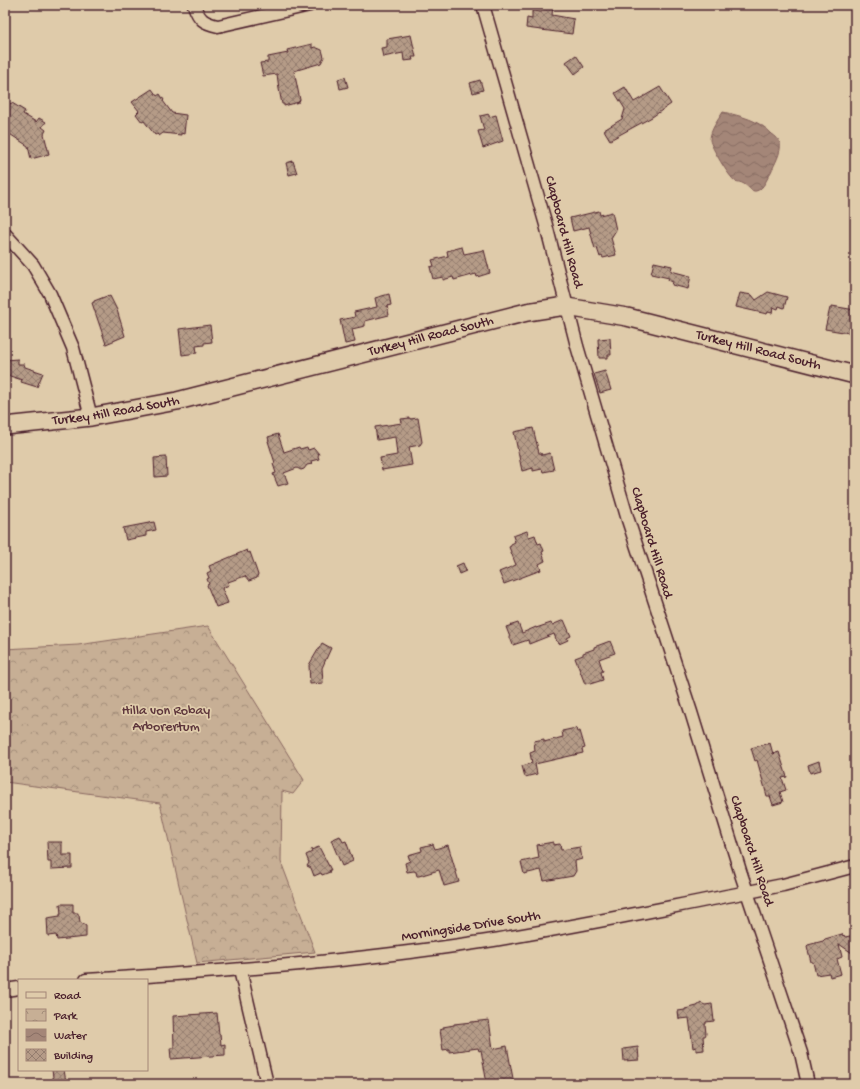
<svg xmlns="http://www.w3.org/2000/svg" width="860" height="1089" font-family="'Gochi Hand',sans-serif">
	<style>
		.park { fill: url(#park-crowns); stroke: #886760 }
		.water { fill: url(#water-waves); stroke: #805d59 }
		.building { fill: url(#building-cross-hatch); stroke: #4a1f2b }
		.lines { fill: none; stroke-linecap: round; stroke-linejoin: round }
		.street-casing { stroke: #4a1f2b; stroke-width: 15 }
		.secondary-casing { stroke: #4a1f2b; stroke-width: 20 }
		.street { stroke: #dfcbaa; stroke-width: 12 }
		.secondary { stroke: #dfcbaa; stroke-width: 17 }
		.labels { text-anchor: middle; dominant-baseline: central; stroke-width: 3.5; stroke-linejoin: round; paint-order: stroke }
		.street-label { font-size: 14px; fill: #4a1f2b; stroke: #dfcbaa }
		.park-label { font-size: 14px; fill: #5d353b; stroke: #dfcbaa }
	</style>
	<defs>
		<pattern id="park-crowns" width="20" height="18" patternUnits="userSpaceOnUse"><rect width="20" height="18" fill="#c7af95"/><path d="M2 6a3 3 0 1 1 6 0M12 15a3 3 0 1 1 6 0" fill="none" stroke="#a48e7a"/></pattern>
		<pattern id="water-waves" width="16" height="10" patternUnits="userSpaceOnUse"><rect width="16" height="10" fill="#a48678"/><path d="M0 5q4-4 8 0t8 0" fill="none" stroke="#886d63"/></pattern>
		<pattern id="building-cross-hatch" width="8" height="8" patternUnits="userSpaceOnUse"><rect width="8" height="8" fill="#b59b87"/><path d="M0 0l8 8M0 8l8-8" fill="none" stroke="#957e6f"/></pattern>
	</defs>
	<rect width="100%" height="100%" fill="#dfcbaa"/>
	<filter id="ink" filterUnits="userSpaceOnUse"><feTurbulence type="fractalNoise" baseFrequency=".025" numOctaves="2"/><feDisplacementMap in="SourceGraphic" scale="8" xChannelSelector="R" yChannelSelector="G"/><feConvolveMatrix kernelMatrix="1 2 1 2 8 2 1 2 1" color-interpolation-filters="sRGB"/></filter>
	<g filter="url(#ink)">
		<polygon class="park" points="208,626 304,780 293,794 282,791 281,862 315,952 197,963 160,803 5,782 5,649 78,645"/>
		<path class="water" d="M 723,112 C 741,116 759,120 772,134 C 775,136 779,139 780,143 C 782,152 774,165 771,172 C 767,178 764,189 756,191 C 751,192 748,186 744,184 C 741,182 738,182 735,181 C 729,177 711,147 710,140 C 710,130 718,120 723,112 Z"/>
		<g class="building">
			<polygon points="543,5 553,5 552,15 574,19 572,34 526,28 527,18 532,19 532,11 542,12"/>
			<polygon points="411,35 416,57 412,57 413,60 404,61 403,53 383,57 381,48 387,47 387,39"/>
			<polygon points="312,44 312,48 315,47 322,50 324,57 321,63 294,71 300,100 299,101 299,102 284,106 284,104 282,104 279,89 277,74 263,76 260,63 268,62 268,57 288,53 287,50"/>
			<polygon points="576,55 584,67 575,74 566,62"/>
			<polygon points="345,77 348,87 340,89 338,79"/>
			<polygon points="480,80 483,90 473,93 470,83"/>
			<polygon points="625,87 634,102 660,87 671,104 652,117 610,140 604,130 622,119 625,109 615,93"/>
			<polygon points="152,89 157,96 160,94 164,100 163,101 172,113 186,115 184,134 181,133 181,135 163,133 159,136 157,134 155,135 144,121 142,122 136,114 139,111 132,102"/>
			<polygon points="12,103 25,111 23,114 36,122 39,118 46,122 42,127 46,130 44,134 49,154 31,159 28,146 5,131 5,110 9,104"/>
			<polygon points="489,114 489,117 496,115 503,141 483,148 478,131 484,130 480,116"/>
			<polygon points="293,161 297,173 289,175 286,163"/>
			<polygon points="599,211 600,215 612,212 616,230 611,238 616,255 603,258 602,256 600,257 597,248 595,249 589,227 573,231 570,218"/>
			<polygon points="462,247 464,254 484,250 490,273 477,277 476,274 454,280 453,277 443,280 443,277 433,279 430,267 434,266 432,260 448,256 447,251"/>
			<polygon points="654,262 672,266 671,271 690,276 691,276 688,289 672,285 673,282 668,280 669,278 651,274"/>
			<polygon points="768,292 787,297 784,308 779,306 778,309 773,307 772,313 768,312 767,314 736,307 740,293 752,295 756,300"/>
			<polygon points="389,294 391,305 387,306 389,315 365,321 365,326 352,329 355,342 345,344 340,320 355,317 354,312 377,307 375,298"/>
			<polygon points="107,296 108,297 110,296 117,310 125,336 106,344 92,303 94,302 94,301"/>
			<polygon points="832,306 855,310 855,332 849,330 849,333 825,329 830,308 832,308"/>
			<polygon points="210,325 212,342 204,343 204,345 196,346 197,353 182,355 179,329"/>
			<polygon points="610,338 611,355 608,355 608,358 599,358 598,339"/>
			<polygon points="18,359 18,364 24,364 25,367 43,373 37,387 21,382 22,380 10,376 5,377 5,360"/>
			<polygon points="605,371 611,390 600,393 594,374"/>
			<polygon points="410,418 410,419 418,418 422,442 420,445 409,447 412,465 382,470 380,458 397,455 395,437 377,440 375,427 402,423 401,419"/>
			<polygon points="533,428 539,453 541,453 542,455 550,453 554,470 543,472 542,469 533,471 533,468 522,471 514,432"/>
			<polygon points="278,434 284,452 299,447 300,449 307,447 308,450 314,448 319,454 318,456 319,459 311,461 312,464 307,465 304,469 301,470 297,468 284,473 288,483 278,486 273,474 276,473 273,464 275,463 268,441 269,441 268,437"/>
			<polygon points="166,457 167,476 155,477 154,458"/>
			<polygon points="154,522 156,530 146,532 146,536 126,540 123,528"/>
			<polygon points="527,531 529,537 535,535 538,544 541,543 544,551 542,552 545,561 539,564 541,570 504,584 499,572 516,565 509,547 511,546 511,544 515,542 513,536"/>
			<polygon points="247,550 248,553 250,552 256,569 258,575 257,576 257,578 249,581 245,576 228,582 229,585 222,588 228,603 216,607 207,585 209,584 207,579 209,578 207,573 211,571 209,566"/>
			<polygon points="463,563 466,571 459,574 456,566"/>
			<polygon points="564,620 571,636 567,638 568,640 559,644 558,642 557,642 554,634 529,644 528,640 513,645 506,627 518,623 522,633 536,627 536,628 551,623 552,625"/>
			<polygon points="610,641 615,653 599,659 603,671 601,672 603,680 590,684 589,683 585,684 575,658 583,655 583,653 594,649 594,647"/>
			<polygon points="322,643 331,648 322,668 323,683 310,684 309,665"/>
			<polygon points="576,728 577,732 580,731 585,748 582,749 583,753 535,764 537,774 525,777 522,766 532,763 530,753 535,751 534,741 544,739 544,742 563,737 562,731"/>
			<polygon points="770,743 773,754 779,752 787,777 782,778 786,790 780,792 783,802 773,805 770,796 767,796 757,760 755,761 751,748"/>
			<polygon points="819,761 821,770 810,773 808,765"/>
			<polygon points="340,836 343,842 346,841 353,861 342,866 331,840"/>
			<polygon points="47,842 62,842 62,855 72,855 72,868 51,869 51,862 48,862"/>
			<polygon points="553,842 553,845 560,844 561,850 580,847 582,859 575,861 576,871 573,876 544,881 541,870 524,874 521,862 539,858 537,845"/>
			<polygon points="433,844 435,849 448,845 459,882 444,886 439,870 419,876 417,876 416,872 414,871 407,872 405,863 410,861 408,855 422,851 421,847"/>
			<polygon points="319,847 331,870 329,870 330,872 322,875 321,873 314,876 311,868 307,866 309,863 306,855 312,852 311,850"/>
			<polygon points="60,904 73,904 73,913 78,913 78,915 79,915 80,922 86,926 86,937 57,940 56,935 48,936 47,918 60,916 60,914 61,914"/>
			<polygon points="842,934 843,936 844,935 845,937 855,935 855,955 839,944 842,957 837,959 841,974 830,977 829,973 816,975 813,962 811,962 807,946 808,945 823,941 825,939"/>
			<polygon points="701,1003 705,1005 712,1004 714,1021 706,1022 706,1024 705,1024 706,1034 705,1036 703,1036 704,1050 696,1051 696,1047 693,1048 689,1018 679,1019 678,1011 685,1010 685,1009 697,1006"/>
			<polygon points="217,1013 219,1034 220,1034 221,1045 225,1044 225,1055 171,1059 170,1048 174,1048 173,1016"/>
			<polygon points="489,1020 493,1049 507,1046 514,1084 487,1084 481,1050 479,1051 478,1048 449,1052 449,1049 443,1050 440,1030 443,1029 443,1027 454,1025 454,1024"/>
			<polygon points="638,1047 639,1060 624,1061 623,1049"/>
			<polygon points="52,1070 64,1070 66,1082 54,1084"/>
		</g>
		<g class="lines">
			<g class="street-casing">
				<g id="street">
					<path d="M 194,5 C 199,20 204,23 218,26 L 310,5"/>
					<polyline points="483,5 546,225 577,346 628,520 691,712 741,874 801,1053 808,1084"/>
					<polyline points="5,234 33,265 50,294 73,348 91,417"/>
					<polyline points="240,970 267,1084"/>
					<path d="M 86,980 C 218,972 350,962 481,942 C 570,928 659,909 748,892 L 783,885 L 855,866"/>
					<polyline points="5,990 19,988"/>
				</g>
			</g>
			<g class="secondary-casing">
				<g id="secondary">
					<path id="s1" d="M 5,426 L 91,417 L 177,401 L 527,312 L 559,307 L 567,307 L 627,317 L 855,375"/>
				</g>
			</g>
			<use href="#street" class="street"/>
			<use href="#secondary" class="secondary"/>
		</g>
	</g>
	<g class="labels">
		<g class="street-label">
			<text transform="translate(563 232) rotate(75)">Clapboard Hill Road</text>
			<text stroke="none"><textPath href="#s1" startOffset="436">Turkey Hill Road South</textPath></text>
			<text stroke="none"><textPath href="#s1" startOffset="772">Turkey Hill Road South</textPath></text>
			<text stroke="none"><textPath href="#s1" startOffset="112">Turkey Hill Road South</textPath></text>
			<text transform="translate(651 543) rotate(73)">Clapboard Hill Road</text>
			<text transform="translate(751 851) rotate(72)">Clapboard Hill Road</text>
			<text transform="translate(471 927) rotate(-9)">Morningside Drive South</text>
		</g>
		<g class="park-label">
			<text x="166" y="711">Hilla von Robay<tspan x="166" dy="16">Arborertum</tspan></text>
		</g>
	</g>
	<rect width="860" height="1089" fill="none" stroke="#dfcbaa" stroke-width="20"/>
	<rect x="10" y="10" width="840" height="1069" fill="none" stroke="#4a1f2b" stroke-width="1.5" filter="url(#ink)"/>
	<rect x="18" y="979" width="130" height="92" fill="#dfcbaa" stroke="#a38677"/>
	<rect x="26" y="992" width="20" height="6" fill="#dfcbaa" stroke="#a38677"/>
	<text x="54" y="999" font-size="12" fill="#4a1f2b">Road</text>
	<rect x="26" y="1009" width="20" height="12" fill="url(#park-crowns)" stroke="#a38677"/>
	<text x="54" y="1019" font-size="12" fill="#4a1f2b">Park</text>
	<rect x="26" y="1029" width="20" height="12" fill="url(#water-waves)" stroke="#a38677"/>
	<text x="54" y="1039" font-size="12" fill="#4a1f2b">Water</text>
	<rect x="26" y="1049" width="20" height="12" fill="url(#building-cross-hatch)" stroke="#a38677"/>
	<text x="54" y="1059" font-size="12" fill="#4a1f2b">Building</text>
</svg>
